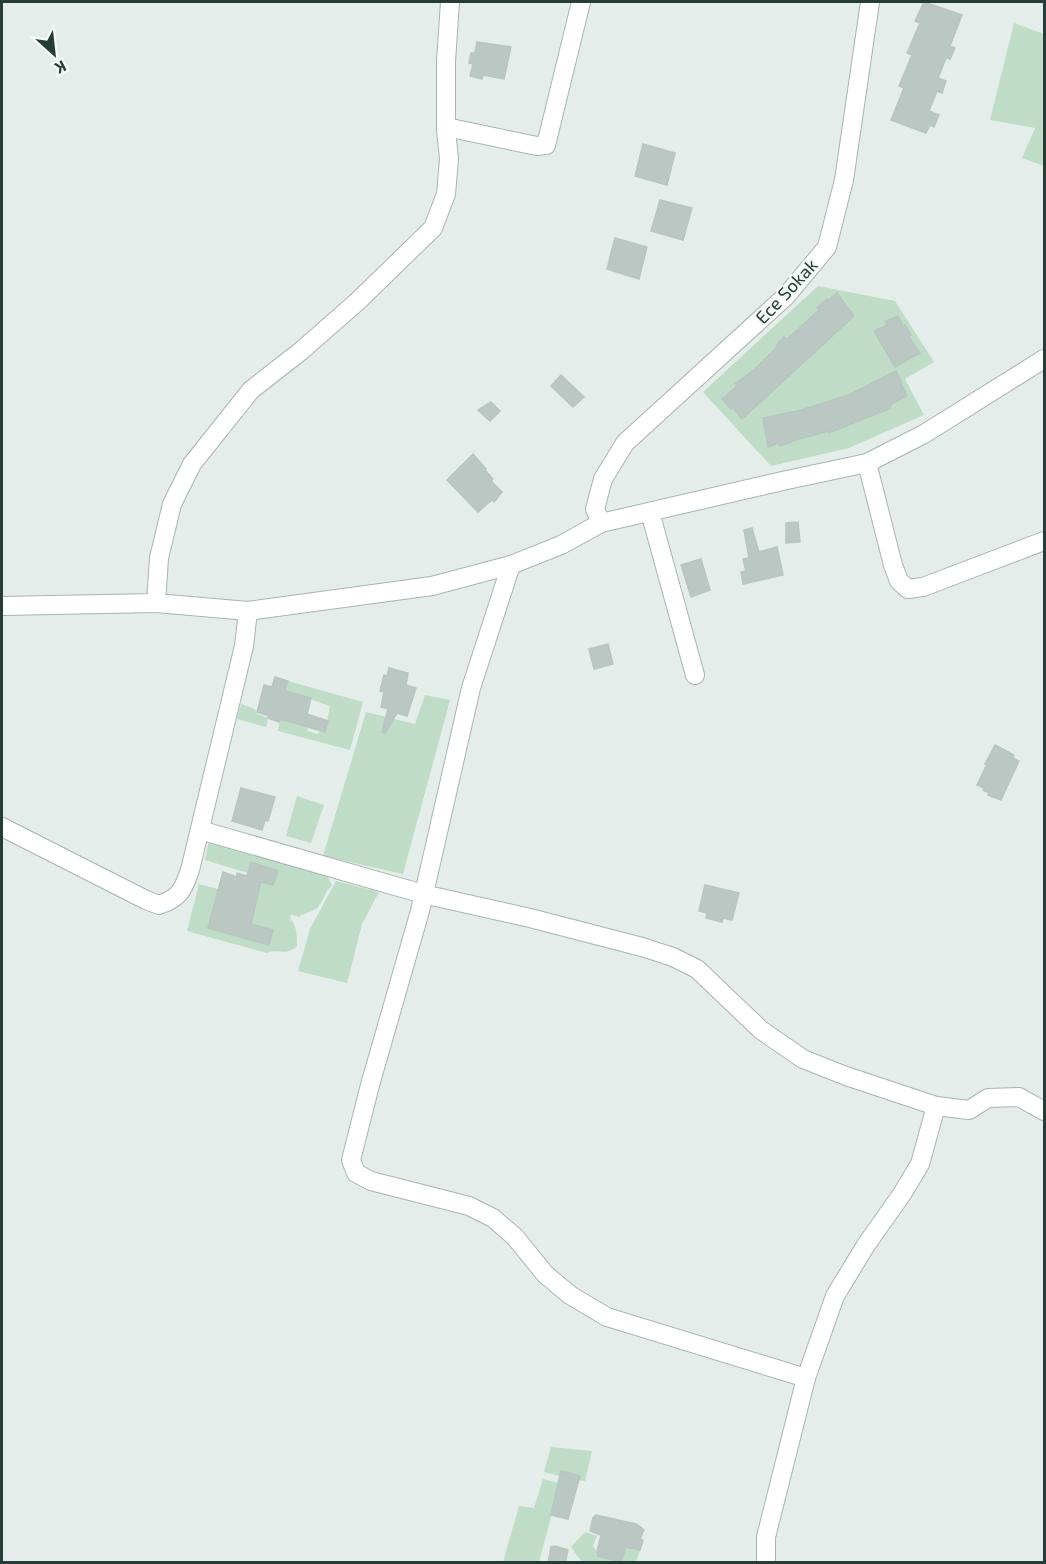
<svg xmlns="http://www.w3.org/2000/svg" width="1046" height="1564" font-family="'Exo 2',sans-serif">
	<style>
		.green { fill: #bfdcc7 }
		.building { fill: #bac7c2; stroke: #b7c6c0; stroke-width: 1.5 }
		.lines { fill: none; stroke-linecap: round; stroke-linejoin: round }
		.minor-casing { stroke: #a7b5b0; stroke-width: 20 }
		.minor { stroke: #fff; stroke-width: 18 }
		.labels { text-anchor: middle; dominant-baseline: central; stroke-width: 4.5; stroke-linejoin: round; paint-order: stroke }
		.street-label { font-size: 18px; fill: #253d37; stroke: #f5f9f7 }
	</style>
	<rect width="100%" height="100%" fill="#e4ede9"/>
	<g class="green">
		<polygon points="1014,23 1044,34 1044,166 1022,158 1035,128 990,120"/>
		<polygon points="818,286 895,301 934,362 905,379 924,415 849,448 771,466 703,392"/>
		<polygon points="288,681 363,702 350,750 278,731 280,719 308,728 307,731 318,734 320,731 325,732 328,722 327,721 330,706 286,691"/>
		<polygon points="425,695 450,700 403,874 323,856 366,712 415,724"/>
		<polygon points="241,704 255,709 257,714 268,718 266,727 237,719"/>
		<polygon points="297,796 324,805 311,843 286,836"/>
		<path d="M 209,840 L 326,874 L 332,885 C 318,901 326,908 301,915 L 300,917 L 291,915 L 290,919 C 297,925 297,937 297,946 C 285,957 278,948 267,953 L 187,931 L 199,884 L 218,889 L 223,874 L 236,877 L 237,873 L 247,876 L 248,873 L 205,860 Z"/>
		<polygon points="336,881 379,892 362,924 347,983 298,971 310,929"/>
		<polygon points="551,1447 592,1451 585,1481 579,1480 579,1476 561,1471 560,1476 544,1472"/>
		<polygon points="543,1479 558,1483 558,1491 539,1562 503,1562 519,1506 534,1508"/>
		<polygon points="585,1532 597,1536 593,1546 600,1556 621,1562 625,1551 621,1548 620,1539 629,1548 640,1550 636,1562 582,1562 571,1547"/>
	</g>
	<g class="building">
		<polygon points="924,2 962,15 950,46 955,48 950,59 946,58 938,78 946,81 942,93 937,91 929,111 939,115 934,127 930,125 926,133 891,120 904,88 899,86 912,55 907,53 920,23 915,21"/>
		<polygon points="477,42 511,47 504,79 483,75 482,79 470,76 473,64 469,63 471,53 475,53"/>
		<polygon points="643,144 675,153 667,185 635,176"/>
		<polygon points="660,200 692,208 683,240 651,231"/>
		<polygon points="615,238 647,247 639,279 607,269"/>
		<polygon points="837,293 854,316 742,419 732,407 731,409 722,399 737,386 735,384 755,369 777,347 776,346 784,337 787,339 795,332 819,310 817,308 827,299 828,300"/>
		<polygon points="898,316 903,326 905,325 911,335 909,337 920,353 895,367 874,331 887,325 886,321"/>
		<polygon points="896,371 907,396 890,405 891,408 829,433 829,431 792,441 792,442 780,446 779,443 768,447 763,418 801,410 849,395"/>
		<polygon points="561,375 584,397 573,407 551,386"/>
		<polygon points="491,402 500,411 490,421 478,410"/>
		<polygon points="473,454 486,469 485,470 493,479 491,481 502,492 494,502 492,500 478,512 447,480"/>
		<polygon points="798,522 800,542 786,543 786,523"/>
		<polygon points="752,528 759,552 777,547 783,575 743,584 741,572 746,571 743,559 749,558 744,530"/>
		<polygon points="701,559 710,590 691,597 681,565"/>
		<polygon points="608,644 613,664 594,669 589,649"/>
		<polygon points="389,668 408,673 406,685 416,688 407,716 397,713 385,733 382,732 388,709 381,707 384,692 380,691 384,675 387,676"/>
		<polygon points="275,677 288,681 285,691 311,698 307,714 328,721 325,732 280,719 279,722 268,718 269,716 257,712 264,685 272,687"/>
		<polygon points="995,745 1014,755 1013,758 1019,761 1001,800 988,795 989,793 983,790 984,788 977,785 987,764 985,764"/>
		<polygon points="241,788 275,797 268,821 265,820 262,830 232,821"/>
		<polygon points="251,862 278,871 273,885 261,882 251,924 273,930 269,945 208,928 223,872 237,877 237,873 247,876"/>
		<polygon points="705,885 739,893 732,920 723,918 722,922 706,918 707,913 699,911"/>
		<polygon points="561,1471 580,1476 568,1519 551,1515"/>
		<polygon points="596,1515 636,1524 642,1528 644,1530 640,1539 643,1540 640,1550 626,1547 621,1562 598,1556 597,1551 601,1535 590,1531 593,1518"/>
		<polygon points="555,1546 568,1550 565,1563 548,1563 551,1547"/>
	</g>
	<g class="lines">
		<g class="minor-casing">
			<g id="minor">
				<polyline points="446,127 537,146 546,145 581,2"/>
				<polyline points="867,463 893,565 899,581 908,589 923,587 1044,541"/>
				<polyline points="650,512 695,675"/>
				<polyline points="601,523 595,509 603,479 625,443 786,296 827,247 844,180 870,2"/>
				<polyline points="2,606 156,603"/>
				<polyline points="248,611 156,603 159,558 172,504 192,464 251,390 301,351 358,301 433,228 446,194 449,159 446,130 446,61 450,2"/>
				<path d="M 2,827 L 146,900 L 159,905 C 179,898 183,891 190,870 L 244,646 L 248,611 L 432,586 L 511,565"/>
				<polyline points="200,830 423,894 530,918 642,947 673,957 697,969 761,1030 803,1059 846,1076 936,1106 969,1110 988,1098 1019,1097 1044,1111"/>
				<polyline points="806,1378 607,1317 570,1295 545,1274 515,1237 493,1218 469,1206 371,1181 356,1173 351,1160 370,1085 420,911 471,688 511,565 561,545 601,523 787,480 867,463 924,434 1044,359"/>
				<polyline points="766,1562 766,1537 806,1378 835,1296 866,1245 902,1194 920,1164 936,1106"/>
			</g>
		</g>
		<use href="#minor" class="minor"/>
	</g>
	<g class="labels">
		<g class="street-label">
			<text transform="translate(786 291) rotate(-47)">Ece Sokak</text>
		</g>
	</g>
	<rect width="1046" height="1564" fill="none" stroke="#253d37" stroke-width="6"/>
	<g transform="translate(54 54) rotate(153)" stroke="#f5f9f7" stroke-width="4.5" paint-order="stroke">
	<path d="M0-4.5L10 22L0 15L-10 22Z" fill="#253d37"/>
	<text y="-9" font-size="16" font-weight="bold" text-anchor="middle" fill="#253d37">K</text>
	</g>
</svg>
